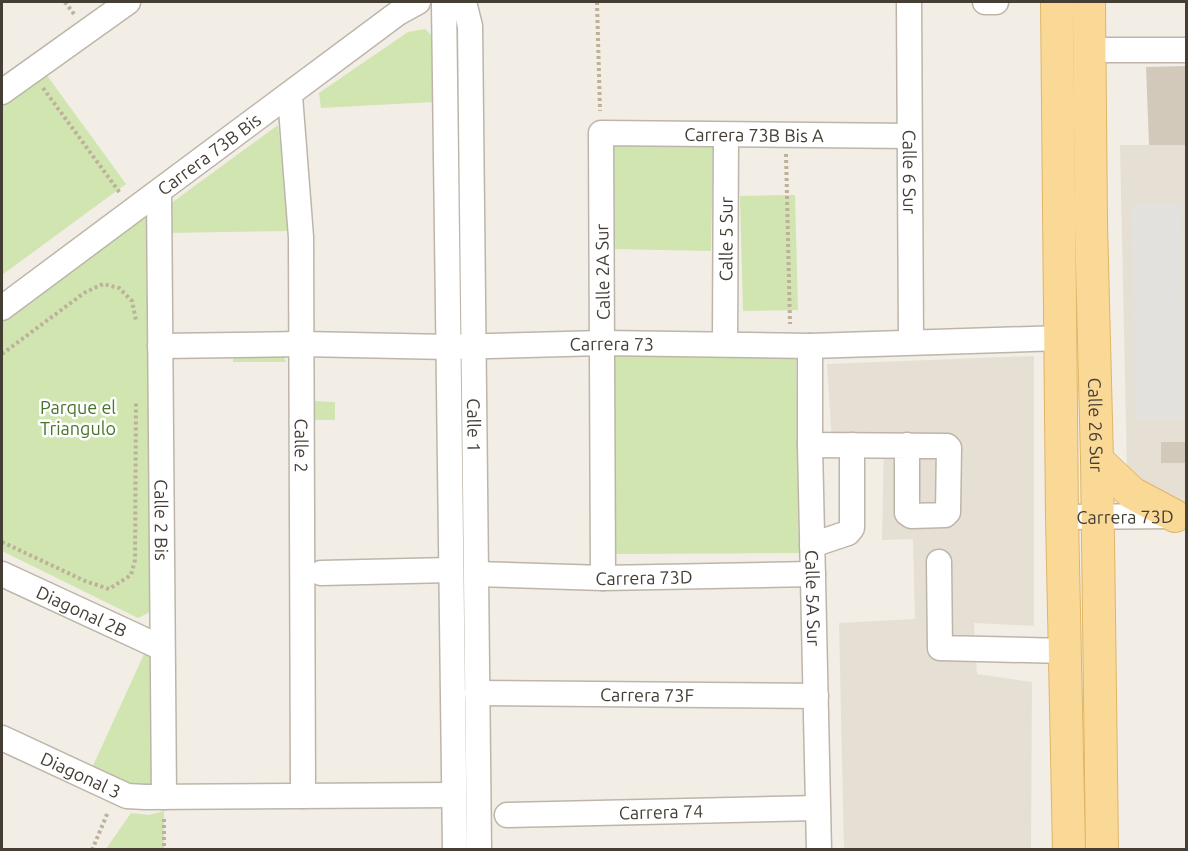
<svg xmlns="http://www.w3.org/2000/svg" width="1188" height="851" font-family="Ubuntu,sans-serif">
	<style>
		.residential { fill: #e6dfd4 }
		.green { fill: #d0e5b0 }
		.parking { fill: #e3e1de }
		.building { fill: #d3c9bb }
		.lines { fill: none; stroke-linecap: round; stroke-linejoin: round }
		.minor-casing { stroke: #bdb5a9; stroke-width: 27 }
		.major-casing { stroke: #dfb567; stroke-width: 34 }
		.path { stroke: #beb09a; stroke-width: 4; stroke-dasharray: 3 3; stroke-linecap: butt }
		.minor { stroke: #fff; stroke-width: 24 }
		.major { stroke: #fad997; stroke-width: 32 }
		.labels { text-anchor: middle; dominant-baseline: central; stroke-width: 5; stroke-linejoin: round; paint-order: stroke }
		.street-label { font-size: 18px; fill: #443e35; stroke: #fff }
		.park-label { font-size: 18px; fill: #4a742b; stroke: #fff }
	</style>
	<rect width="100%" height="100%" fill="#f2eee6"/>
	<g class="residential">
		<polygon points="1120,145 1186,145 1186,504 1181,504 1127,473"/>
		<polygon points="1034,356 1034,626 974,623 977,674 1032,682 1031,849 844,849 839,623 915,619 913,539 882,540 884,440 832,443 827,364"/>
	</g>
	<g class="green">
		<polygon points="425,29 431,35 433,102 321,108 319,93 408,32"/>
		<polygon points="43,70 126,184 2,275 2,101"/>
		<polygon points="278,125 291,231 166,233 170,204"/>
		<polygon points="612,145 713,147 711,251 611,249"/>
		<polygon points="795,195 798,310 743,311 740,196"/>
		<polygon points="143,216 153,218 152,611 138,618 2,551 2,321"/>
		<polygon points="233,352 283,355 286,362 233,362"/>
		<polygon points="796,354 799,553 615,554 612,356"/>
		<polygon points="314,401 335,402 335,420 314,420"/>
		<polygon points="145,652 157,657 160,785 133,787 92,768"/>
		<polygon points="164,811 164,849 106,849 131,813 149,815"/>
	</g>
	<polygon class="parking" points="1181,203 1184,420 1135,420 1132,204"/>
	<g class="building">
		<polygon points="1186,66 1186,145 1149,145 1146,67"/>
		<rect x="1161" y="442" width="25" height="21"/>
	</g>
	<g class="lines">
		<g class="minor-casing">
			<g id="minor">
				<polyline points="444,2 455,850"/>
				<path id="s1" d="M 464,2 L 470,26 L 479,850"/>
				<path id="s2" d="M 909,2 L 911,341"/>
				<polyline points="985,2 996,2"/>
				<polyline points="1089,50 1186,50"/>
				<polyline points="2,92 128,2"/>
				<path id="s3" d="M 290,96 L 301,237 L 303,796"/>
				<path id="s4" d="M 159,192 L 164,797"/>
				<path id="s5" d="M 2,308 L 398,13 L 418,2"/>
				<path id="s6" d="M 725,343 L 726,135"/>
				<path id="s7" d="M 160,346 L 302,344 L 448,347 L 603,343 L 810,346 L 1061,338"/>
				<path id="s8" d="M 810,346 L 810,445 L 819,850"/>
				<polyline points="810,445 947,446 949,448 948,512 945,515 911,516 907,513 907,445"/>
				<path id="s9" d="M 1062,517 L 1174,516"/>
				<polyline points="812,545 848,533 852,528 852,445"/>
				<polyline points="939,562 940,648 1065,651"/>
				<polyline points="321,573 451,570"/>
				<path id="s10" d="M 2,574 L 162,648"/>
				<path id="s11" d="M 476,574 L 603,578 L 813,574"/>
				<path id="s12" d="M 603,578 L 601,133 L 909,136"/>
				<path id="s13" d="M 477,693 L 816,696"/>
				<path id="s14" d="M 2,738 L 127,796 L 145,797 L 453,795"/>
				<path id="s15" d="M 507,815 L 817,808"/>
			</g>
		</g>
		<g class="major-casing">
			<g id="major">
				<polyline points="1057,2 1062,517 1069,850"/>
				<path id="s16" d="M 1089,2 L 1091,223 L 1097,460 L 1102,850"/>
				<polyline points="1097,460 1132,493 1175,516"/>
			</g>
		</g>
		<g class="path">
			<polyline points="65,2 74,14"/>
			<polyline points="597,2 600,111"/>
			<polyline points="43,88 120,193"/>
			<polyline points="786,154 790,324"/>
			<polyline points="2,354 84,293 103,284 119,288 132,301 136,320"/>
			<polyline points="2,542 85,581 109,589 131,575 135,560 136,402"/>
			<polyline points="164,819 164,850"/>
			<polyline points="92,850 108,812"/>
		</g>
		<use href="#minor" class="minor"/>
		<use href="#major" class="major"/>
	</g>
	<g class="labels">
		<g class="street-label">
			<text stroke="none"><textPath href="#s12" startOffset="598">Carrera 73B Bis A</textPath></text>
			<text stroke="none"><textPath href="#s5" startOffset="258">Carrera 73B Bis</textPath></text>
			<text stroke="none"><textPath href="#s2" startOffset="170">Calle 6 Sur</textPath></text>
			<text stroke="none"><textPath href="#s6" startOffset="104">Calle 5 Sur</textPath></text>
			<text transform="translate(602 272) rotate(-91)">Calle 2A Sur</text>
			<text stroke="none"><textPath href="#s7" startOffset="452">Carrera 73</textPath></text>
			<text stroke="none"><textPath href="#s1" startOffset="424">Calle 1</textPath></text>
			<text stroke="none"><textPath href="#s16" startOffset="423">Calle 26 Sur</textPath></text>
			<text stroke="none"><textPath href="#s3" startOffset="350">Calle 2</textPath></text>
			<text stroke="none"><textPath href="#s9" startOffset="63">Carrera 73D</textPath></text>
			<text stroke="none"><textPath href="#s4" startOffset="328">Calle 2 Bis</textPath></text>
			<text stroke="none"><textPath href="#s11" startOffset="168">Carrera 73D</textPath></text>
			<text stroke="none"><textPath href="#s8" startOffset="252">Calle 5A Sur</textPath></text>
			<text stroke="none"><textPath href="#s10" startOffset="88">Diagonal 2B</textPath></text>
			<text stroke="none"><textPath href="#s13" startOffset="170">Carrera 73F</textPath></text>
			<text stroke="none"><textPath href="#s14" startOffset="87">Diagonal 3</textPath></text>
			<text stroke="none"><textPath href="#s15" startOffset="154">Carrera 74</textPath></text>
		</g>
		<g class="park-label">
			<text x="78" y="407">Parque el<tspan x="78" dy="21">Triangulo</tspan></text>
		</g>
	</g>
	<rect width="1188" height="851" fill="none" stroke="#443e35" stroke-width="6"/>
</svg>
